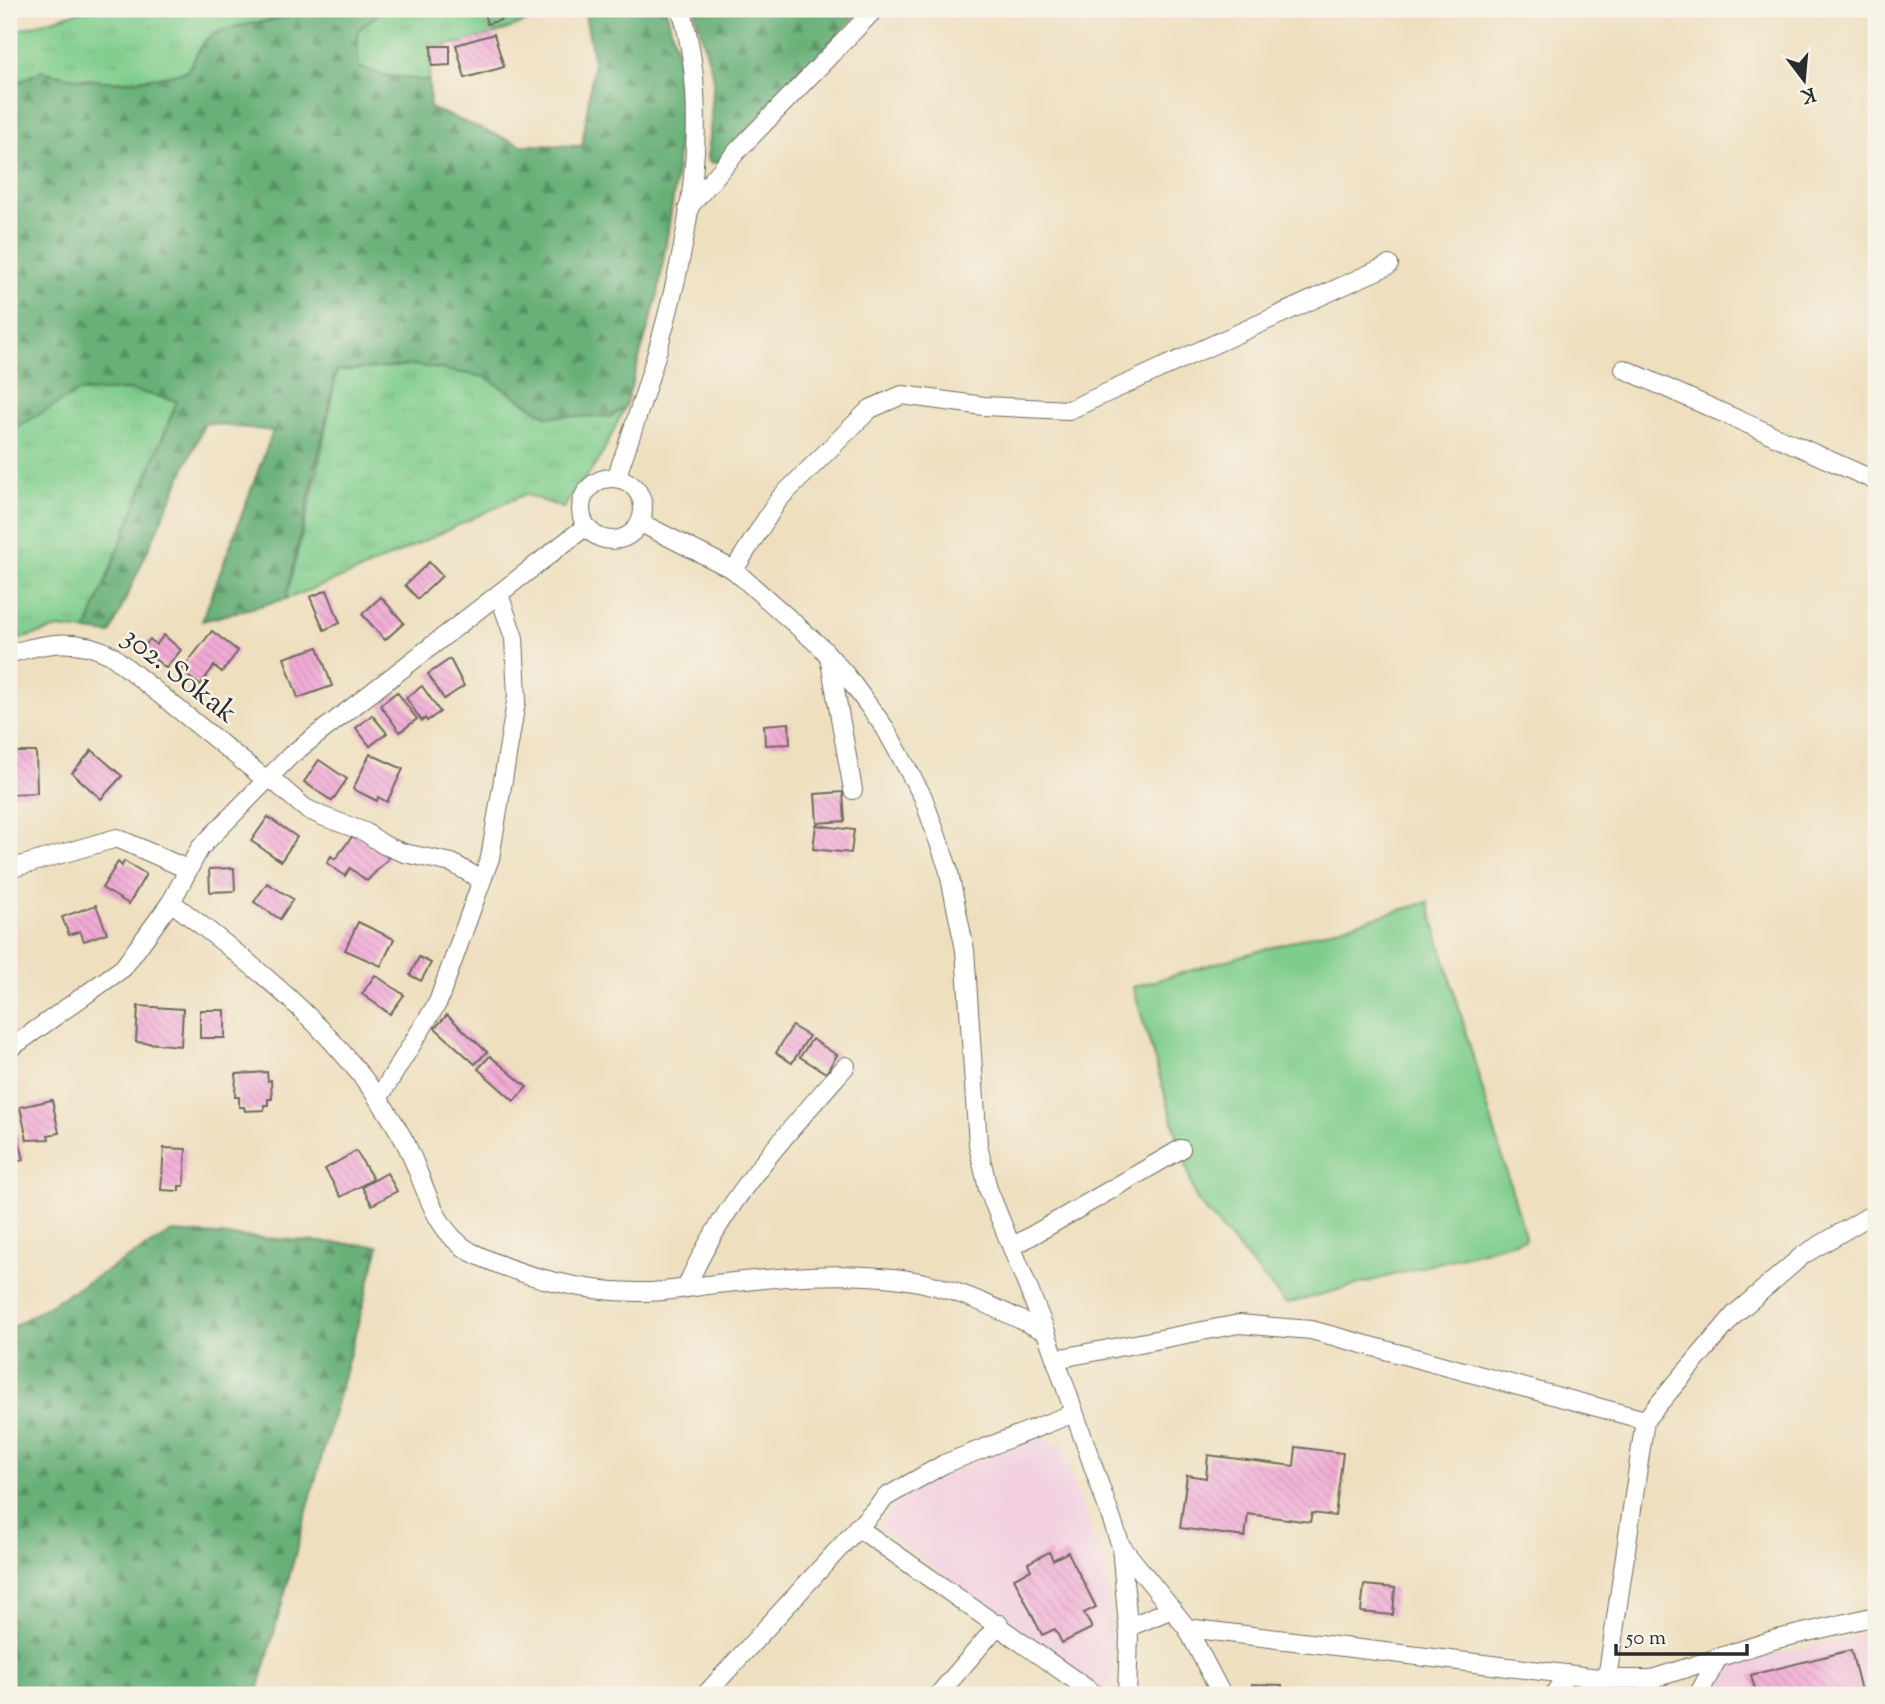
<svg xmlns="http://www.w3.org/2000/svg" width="1885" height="1704" font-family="'Sorts Mill Goudy',serif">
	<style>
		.built { fill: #f2cfe0 }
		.grass { fill: url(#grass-tufts); stroke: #557c5c; stroke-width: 2 }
		.forest { fill: url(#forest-firs); stroke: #496e52; stroke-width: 2 }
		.pitch { fill: #7fcd8c; stroke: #557c5c; stroke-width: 2 }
		.building { fill: url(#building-back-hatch) }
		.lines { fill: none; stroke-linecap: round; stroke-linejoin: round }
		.minor-casing { stroke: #6f6a5f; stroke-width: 20 }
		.minor { stroke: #fff; stroke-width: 18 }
		.labels { text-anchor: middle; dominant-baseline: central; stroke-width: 5; stroke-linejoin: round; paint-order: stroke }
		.street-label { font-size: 30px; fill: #2b2b2b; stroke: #f7f3e8 }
	</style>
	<defs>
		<pattern id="grass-tufts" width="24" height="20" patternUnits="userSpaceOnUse" patternTransform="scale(1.75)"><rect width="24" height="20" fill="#7fcd8c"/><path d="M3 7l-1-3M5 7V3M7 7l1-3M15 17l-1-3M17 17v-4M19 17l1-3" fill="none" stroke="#6eb079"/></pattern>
		<pattern id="forest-firs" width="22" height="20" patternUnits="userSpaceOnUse" patternTransform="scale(1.75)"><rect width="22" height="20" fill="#67b078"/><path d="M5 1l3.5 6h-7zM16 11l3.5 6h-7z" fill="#558f63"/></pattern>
		<pattern id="building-back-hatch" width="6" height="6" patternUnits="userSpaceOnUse" patternTransform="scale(1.75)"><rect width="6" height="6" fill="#f1aad5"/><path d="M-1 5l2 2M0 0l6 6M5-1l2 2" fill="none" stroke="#cf92b7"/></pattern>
	</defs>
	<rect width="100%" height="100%" fill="#f7f3e8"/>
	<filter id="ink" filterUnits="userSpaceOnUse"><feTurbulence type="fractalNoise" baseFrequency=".0143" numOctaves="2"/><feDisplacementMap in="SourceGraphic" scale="14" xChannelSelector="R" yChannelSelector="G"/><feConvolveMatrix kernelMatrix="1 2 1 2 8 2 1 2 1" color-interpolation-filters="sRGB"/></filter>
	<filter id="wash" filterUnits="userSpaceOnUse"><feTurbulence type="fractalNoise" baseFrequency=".00686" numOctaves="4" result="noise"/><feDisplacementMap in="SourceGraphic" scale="28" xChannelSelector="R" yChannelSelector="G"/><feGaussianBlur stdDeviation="1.57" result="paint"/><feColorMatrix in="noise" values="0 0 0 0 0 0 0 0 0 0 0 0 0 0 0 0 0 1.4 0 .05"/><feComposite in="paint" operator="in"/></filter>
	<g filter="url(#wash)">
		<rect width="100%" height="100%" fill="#eedfbf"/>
		<g class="built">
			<polygon points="1040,1437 1061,1445 1109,1585 1114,1673 1114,1684 1102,1690 878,1527 897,1503 931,1481"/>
			<polygon points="1876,1633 1876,1695 1711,1695 1738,1661"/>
		</g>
		<g class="grass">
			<path d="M 88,9 L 299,9 C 278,26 229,21 208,38 C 200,45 193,62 187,71 C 128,85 101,85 41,71 L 9,87 L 9,33 Z"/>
			<path d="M 384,9 L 558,9 C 517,25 476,45 432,46 L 429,81 L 383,75 L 358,67 L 358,30 Z"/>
			<polygon points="416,365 485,377 547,416 610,417 625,407 599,460 563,508 525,494 359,571 286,599 317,473 337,371"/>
			<polygon points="131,390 177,401 86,631 58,628 9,642 9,432 78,392"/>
		</g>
		<g class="forest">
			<path d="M 299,9 L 384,9 L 358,30 L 358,67 L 383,75 L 429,81 L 430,108 L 521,145 L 582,146 L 594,62 L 584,9 L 666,9 L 680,62 L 682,104 L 675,186 L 658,294 L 625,407 L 610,417 L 547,416 L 485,377 L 416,365 L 337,371 L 286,599 L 202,621 L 273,431 L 205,423 L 110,634 L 86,631 L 177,401 L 131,390 L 78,392 L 9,432 L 9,87 L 41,71 C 101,85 127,85 187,71 C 194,62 200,45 208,38 C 229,21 278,26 299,9 Z"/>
			<polygon points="694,9 862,9 718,162 711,163 708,158 714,78"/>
			<polygon points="172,1232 379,1246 257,1695 9,1695 9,1329"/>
		</g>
		<polygon class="pitch" points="1428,902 1526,1239 1286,1304 1196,1199 1133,987"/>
		<g id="blocks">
			<g class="building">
				<polygon points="483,9 498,9 501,20 487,24"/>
				<polygon points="494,34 504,67 465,78 456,45"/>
				<polygon points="431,46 450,46 450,65 432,66"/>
				<polygon points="429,562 442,576 418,599 405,585"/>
				<polygon points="327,590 340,623 324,630 310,597"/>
				<polygon points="381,597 404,623 385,640 362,614"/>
				<polygon points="212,631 238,651 222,672 214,666 200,685 181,671"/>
				<polygon points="164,635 181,650 166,668 142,649 150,639 156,645"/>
				<polygon points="318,647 332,686 298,698 284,658"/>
				<polygon points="450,659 464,686 444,699 428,674"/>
				<polygon points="422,686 440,712 427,721 425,718 422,721 406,698"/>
				<polygon points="397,692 417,719 400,732 380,705"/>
				<polygon points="372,715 387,733 370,746 356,728"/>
				<polygon points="789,723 790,744 765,745 764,725"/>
				<polygon points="92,750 122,776 101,799 72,773"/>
				<polygon points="9,752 36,752 37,793 9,794"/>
				<polygon points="370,754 403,769 387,802 378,797 377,801 353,789"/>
				<polygon points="319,760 347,779 332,801 304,782"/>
				<polygon points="843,792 845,821 817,823 815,794"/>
				<polygon points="268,817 297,837 281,861 251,841"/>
				<polygon points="816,825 854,830 851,853 813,849"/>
				<polygon points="355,833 389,858 367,881 350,868 345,876 327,863 331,856 335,859"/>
				<polygon points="124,861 146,874 129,904 102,888 118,862 122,866"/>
				<polygon points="234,868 235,891 210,892 209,869"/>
				<polygon points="267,883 293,899 280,919 254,902"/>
				<polygon points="96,905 107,933 84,941 80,931 69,935 62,917"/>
				<polygon points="358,922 394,939 381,966 345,950"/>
				<polygon points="419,957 431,963 421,981 410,975"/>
				<polygon points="375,975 404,995 390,1014 362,994"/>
				<polygon points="138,1006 183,1009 181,1046 136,1042"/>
				<rect x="200" y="1010" width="25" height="28"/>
				<polygon points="447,1015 487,1052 475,1064 435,1028"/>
				<polygon points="792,1026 809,1036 792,1063 776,1053"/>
				<polygon points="812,1039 837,1055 826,1073 800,1057"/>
				<polygon points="490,1056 527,1087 514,1101 478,1069"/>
				<polygon points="267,1072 268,1081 271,1080 272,1099 268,1099 268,1105 264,1105 264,1110 245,1111 244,1107 239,1107 239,1097 235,1097 236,1074"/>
				<polygon points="52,1100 59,1133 48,1135 49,1139 27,1140 20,1107"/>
				<polygon points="17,1131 24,1160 9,1163 9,1133"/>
				<polygon points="164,1148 186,1149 184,1186 179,1186 179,1191 161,1190"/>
				<polygon points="356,1151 373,1179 341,1197 325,1169"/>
				<polygon points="387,1173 397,1191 372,1205 362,1187"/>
				<polygon points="1296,1447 1343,1453 1335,1516 1312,1513 1310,1522 1248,1514 1245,1537 1180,1528 1187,1475 1206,1478 1208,1455 1294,1466"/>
				<polygon points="1049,1552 1053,1560 1068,1552 1096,1607 1084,1613 1092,1628 1062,1643 1055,1629 1042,1635 1014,1578 1031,1570 1028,1563"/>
				<polygon points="1364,1585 1395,1588 1393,1615 1361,1612"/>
				<polygon points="1851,1650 1862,1695 1750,1695 1756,1693 1751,1675"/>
				<polygon points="1252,1684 1282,1685 1282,1695 1251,1695"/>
			</g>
		</g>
	</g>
	<g filter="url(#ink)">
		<use href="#blocks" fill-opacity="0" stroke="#6f6a5f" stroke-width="2"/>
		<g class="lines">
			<g class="minor-casing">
				<g id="minor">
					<polyline points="688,208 739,149 875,9"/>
					<polyline points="1624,369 1876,481"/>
					<circle cx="612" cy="509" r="31"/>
					<path d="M 616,478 C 665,341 724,152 681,9"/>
					<polyline points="641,523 734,570 822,648 846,675 885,728 923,797 948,868 965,950 978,1145 988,1189 1046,1332 1121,1546 1187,1628 1222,1695"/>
					<polyline points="734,570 779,499 870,409 902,395 984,406 1069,410 1389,265"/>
					<path d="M 9,654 C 45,643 76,637 111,655 L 265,779"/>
					<polyline points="829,656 853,790"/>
					<polyline points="268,776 305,808 322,816 365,832 384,845 404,853 452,863 482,880"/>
					<polyline points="9,869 117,838 187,869"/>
					<path d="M 171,902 C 261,970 349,1040 404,1140 C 424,1177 431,1230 471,1252 C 519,1276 583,1292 636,1292 C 663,1293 689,1287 716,1284 C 778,1277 840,1271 902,1279 C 954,1286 1000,1310 1046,1332"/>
					<polyline points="9,1049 123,968 171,902 200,848 291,755 585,527"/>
					<polyline points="378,1099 438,1002 490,858 517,696 514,638 499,594"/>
					<polyline points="1012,1247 1181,1149"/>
					<path d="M 686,1288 C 722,1203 786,1134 846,1066"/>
					<polyline points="1056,1359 1239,1324 1311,1330 1645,1420"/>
					<polyline points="857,1527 1096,1695"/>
					<polyline points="1121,1546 1129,1637 1127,1695"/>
					<polyline points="1129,1627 1172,1609"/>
					<polyline points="1187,1628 1607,1679 1645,1420 1735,1314 1803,1255 1876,1212"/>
					<polyline points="1607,1679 1652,1679 1773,1640 1876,1616"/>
					<polyline points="705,1695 886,1497 944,1464 1074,1413"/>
					<polyline points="938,1695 999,1624"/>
					<polyline points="1554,1695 1566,1674"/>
					<polyline points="1698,1695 1718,1658"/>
				</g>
			</g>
			<use href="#minor" class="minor"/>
		</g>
	</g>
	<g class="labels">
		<g class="street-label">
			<text transform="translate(179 676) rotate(38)">302. Sokak</text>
		</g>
	</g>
	<rect width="1885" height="1704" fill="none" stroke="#f7f3e8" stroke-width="35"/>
	<g transform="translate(1804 80) rotate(164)" stroke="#f7f3e8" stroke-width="5" paint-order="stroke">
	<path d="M0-5L12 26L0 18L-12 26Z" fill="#2b2b2b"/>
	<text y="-10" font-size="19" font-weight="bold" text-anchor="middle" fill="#2b2b2b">K</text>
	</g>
	<path d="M1616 1644v10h131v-10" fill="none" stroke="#2b2b2b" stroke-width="3.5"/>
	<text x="1626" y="1644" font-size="21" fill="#2b2b2b" stroke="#f7f3e8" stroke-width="5" paint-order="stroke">50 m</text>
</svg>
